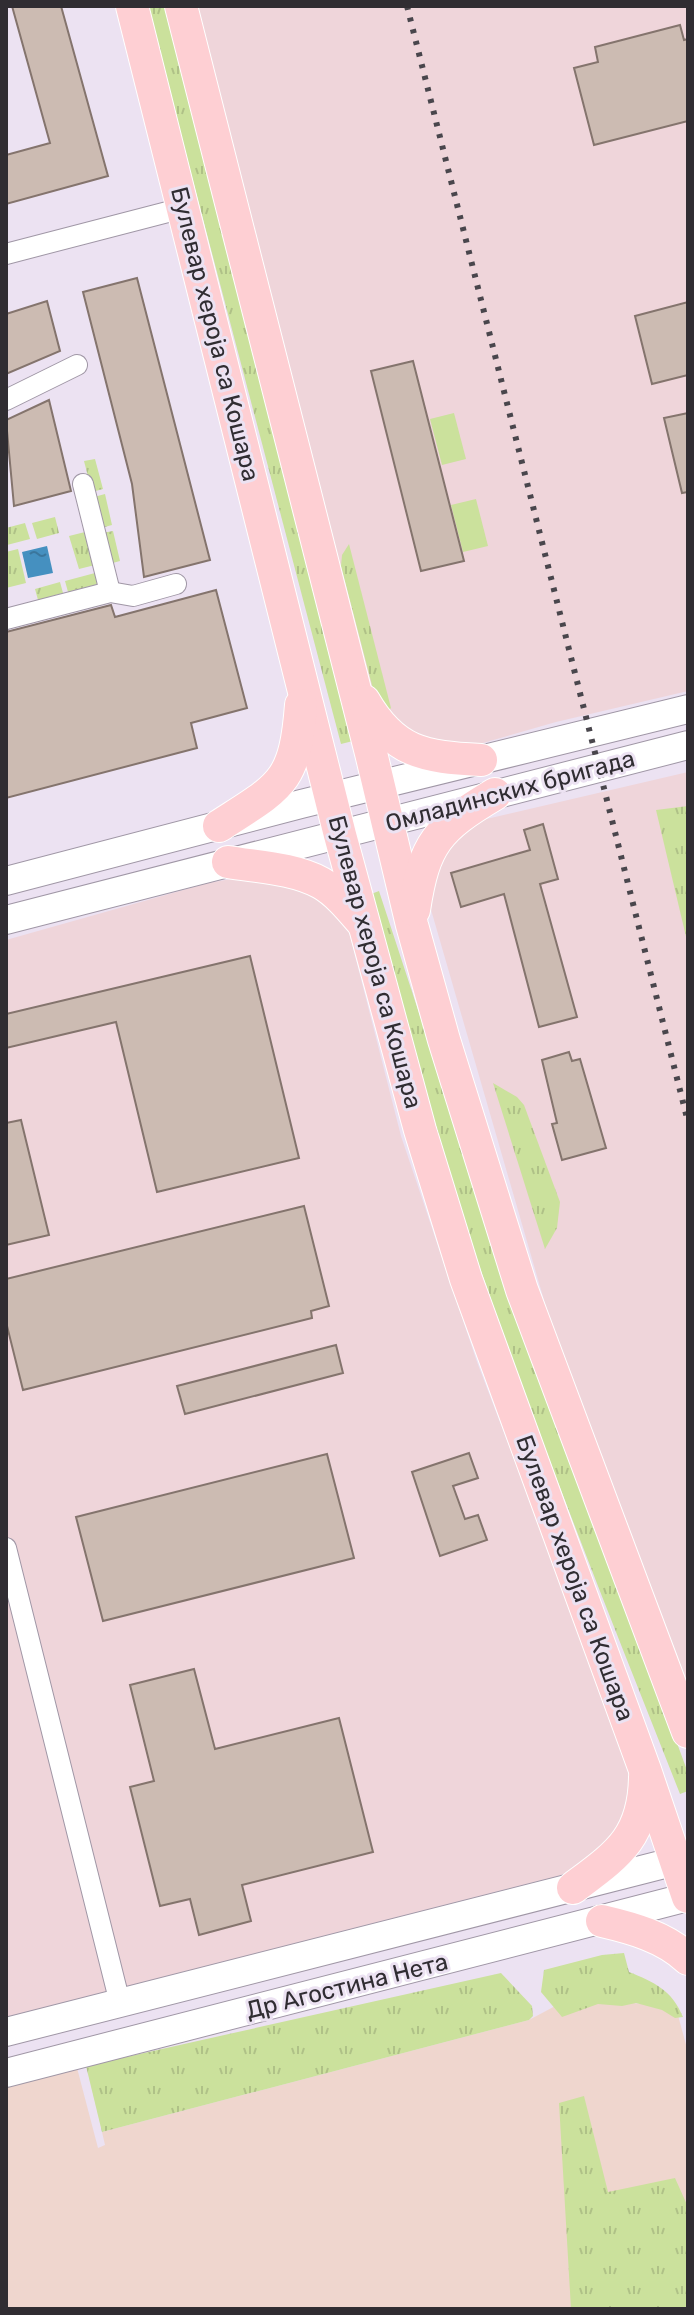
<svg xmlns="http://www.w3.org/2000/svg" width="694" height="2315" font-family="Rubik,sans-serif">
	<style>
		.commercial { fill: #efd5da }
		.industrial { fill: #efd6ce }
		.grass { fill: url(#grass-tufts) }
		.pitch { fill: #cbe19c }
		.water { fill: url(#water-ripples) }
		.building { fill: #ccbbb2; stroke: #84746d; stroke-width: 2 }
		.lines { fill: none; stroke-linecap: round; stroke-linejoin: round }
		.street-casing { stroke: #a097a6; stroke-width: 22 }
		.secondary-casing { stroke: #a097a6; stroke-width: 30 }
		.primary-casing { stroke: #fff; stroke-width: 34 }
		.street { stroke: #fff; stroke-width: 20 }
		.secondary { stroke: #fff; stroke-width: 28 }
		.primary { stroke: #fecfd3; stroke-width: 32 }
		.rail { stroke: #49464c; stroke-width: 6; stroke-dasharray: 4 8; stroke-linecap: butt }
		.labels { text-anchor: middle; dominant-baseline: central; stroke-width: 6; stroke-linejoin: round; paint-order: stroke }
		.street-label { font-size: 24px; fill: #302d32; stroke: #ece2f2 }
	</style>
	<defs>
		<pattern id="grass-tufts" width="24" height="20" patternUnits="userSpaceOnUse" patternTransform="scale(2)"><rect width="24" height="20" fill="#cbe19c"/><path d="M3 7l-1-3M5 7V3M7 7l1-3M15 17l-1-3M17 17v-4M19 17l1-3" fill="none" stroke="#afc187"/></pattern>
		<pattern id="water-ripples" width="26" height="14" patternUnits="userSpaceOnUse" patternTransform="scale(2)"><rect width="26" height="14" fill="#4590c0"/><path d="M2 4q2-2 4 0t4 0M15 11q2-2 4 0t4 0" fill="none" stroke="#3a769d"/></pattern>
	</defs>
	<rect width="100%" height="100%" fill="#ece2f2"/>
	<g class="commercial">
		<polygon points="182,6 688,6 688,691 556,722 455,751 371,727"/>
		<polygon points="688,772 688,1690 677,1655 559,1352 425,889 465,824"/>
		<polygon points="260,874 299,882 338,913 349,932 401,1136 477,1362 602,1690 631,1777 634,1801 598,1861 558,1876 6,2017 6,940 208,883"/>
	</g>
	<polygon class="industrial" points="574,1996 676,2008 688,2052 688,2309 6,2309 6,2083 76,2064 98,2148 105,2145 102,2132 529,2020"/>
	<g class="grass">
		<polygon points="147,6 168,6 357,740 341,744"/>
		<polygon points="95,459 103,489 92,492 84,461"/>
		<polygon points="105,494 112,525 101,528 94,497"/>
		<polygon points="55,517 59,533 37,539 32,523"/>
		<polygon points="25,523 30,539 7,545 6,528"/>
		<polygon points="113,531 120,561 109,564 102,533"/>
		<polygon points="85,532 95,565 79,569 69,536"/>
		<polygon points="349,544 391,708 385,714 373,689 341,566 342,555"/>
		<polygon points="18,549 26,583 6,588 6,552"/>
		<polygon points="95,573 98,584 68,592 65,581"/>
		<polygon points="60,582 63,593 38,600 35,589"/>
		<polygon points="688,806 688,945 656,810"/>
		<path d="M 379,891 L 502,1266 L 688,1773 L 688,1791 L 680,1794 C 583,1548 483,1302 410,1047 C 396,996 384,945 371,894 Z"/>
		<polygon points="493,1083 517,1097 524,1105 560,1202 557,1228 545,1249"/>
		<path d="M 624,1953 L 629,1972 C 654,1982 672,1990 683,2017 L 675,2018 L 662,2010 L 636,2003 L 622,2006 L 598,2004 L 562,2017 L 541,1992 L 544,1970 L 602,1955 Z"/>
		<polygon points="501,1973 532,2006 533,2016 529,2020 102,2132 86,2066"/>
		<polygon points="584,2096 608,2192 675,2178 688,2207 688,2309 571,2309 559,2103"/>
	</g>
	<g class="pitch">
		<polygon points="454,413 466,459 442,465 430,419"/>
		<polygon points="476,499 488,546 463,552 451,505"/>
	</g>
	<polygon class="water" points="47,546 53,573 28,578 22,552"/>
	<g class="building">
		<polygon points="12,6 61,6 108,176 6,204 6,155 50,143"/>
		<polygon points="680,25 684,40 688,39 688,121 594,145 574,68 598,62 595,47"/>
		<polygon points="137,278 210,560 144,577 132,484 83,292"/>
		<polygon points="47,301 60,351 6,374 6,314"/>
		<polygon points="688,302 688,375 652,384 635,316"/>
		<polygon points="413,361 464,561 421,571 371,371"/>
		<polygon points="49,400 71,491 14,506 6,420"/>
		<polygon points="688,413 688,492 682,493 664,418"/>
		<polygon points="216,590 247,708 191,723 197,748 6,798 6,632 111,605 115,617"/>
		<polygon points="543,824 558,879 540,884 577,1017 539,1027 504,894 461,907 451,873 530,850 524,830"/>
		<polygon points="250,956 299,1158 157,1192 116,1022 6,1048 6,1014"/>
		<polygon points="569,1052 572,1061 580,1059 606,1148 562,1160 552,1124 557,1123 542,1060"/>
		<polygon points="21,1120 49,1235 6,1245 6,1123"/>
		<polygon points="304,1206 329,1306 311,1311 312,1318 23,1390 6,1322 6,1279"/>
		<polygon points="336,1345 343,1373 185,1414 177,1386"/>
		<polygon points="469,1453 478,1478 453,1486 465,1519 478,1515 487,1540 440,1556 412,1472"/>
		<polygon points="327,1454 354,1558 103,1621 76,1517"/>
		<polygon points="194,1669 215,1749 339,1718 373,1852 242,1885 251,1921 199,1935 190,1899 160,1906 130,1787 154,1781 130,1685"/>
	</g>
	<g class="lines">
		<g class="street-casing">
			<g id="street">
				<polyline points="6,254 183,208"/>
				<polyline points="6,400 77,365"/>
				<polyline points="83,484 110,592"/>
				<polyline points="6,619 110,592 133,596 176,584"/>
				<polyline points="6,1548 120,2003"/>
			</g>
		</g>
		<g class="secondary-casing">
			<g id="secondary">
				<polyline points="6,881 301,804 688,709"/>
				<polyline points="6,920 688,745"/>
				<polyline points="6,2032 688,1858"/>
				<polyline points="6,2073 688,1897"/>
			</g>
		</g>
		<g class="primary-casing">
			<g id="primary">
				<polyline points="132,6 340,835 420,1130 466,1279 645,1770 688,1897"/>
				<polyline points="181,6 371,753 412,925 444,1040 522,1290 688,1732"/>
				<path d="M 364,701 C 394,753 424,757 481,760"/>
				<path d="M 219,826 C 281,786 295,783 301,705"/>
				<path d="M 228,862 C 258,867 293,868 321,883 C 337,892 350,908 362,922"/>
				<path d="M 414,910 C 424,843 438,828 495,794"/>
				<path d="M 573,1888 C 617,1855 644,1838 645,1777"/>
				<path d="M 602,1921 C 632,1928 665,1937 688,1959"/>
			</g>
		</g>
		<use href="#street" class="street"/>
		<use href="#secondary" class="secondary"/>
		<use href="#primary" class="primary"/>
		<polyline class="rail" points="407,6 688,1122"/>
	</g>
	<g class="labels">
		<g class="street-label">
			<text transform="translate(215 334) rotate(76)">Булевар хероја са Кошара</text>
			<text transform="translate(510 791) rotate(-15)">Омладинских бригада</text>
			<text transform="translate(375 962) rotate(75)">Булевар хероја са Кошара</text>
			<text transform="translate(575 1578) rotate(70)">Булевар хероја са Кошара</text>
			<text transform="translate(347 1986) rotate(-14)">Др Агостина Нета</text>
		</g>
	</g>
	<rect width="694" height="2315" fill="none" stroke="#302d32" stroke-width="16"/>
</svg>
